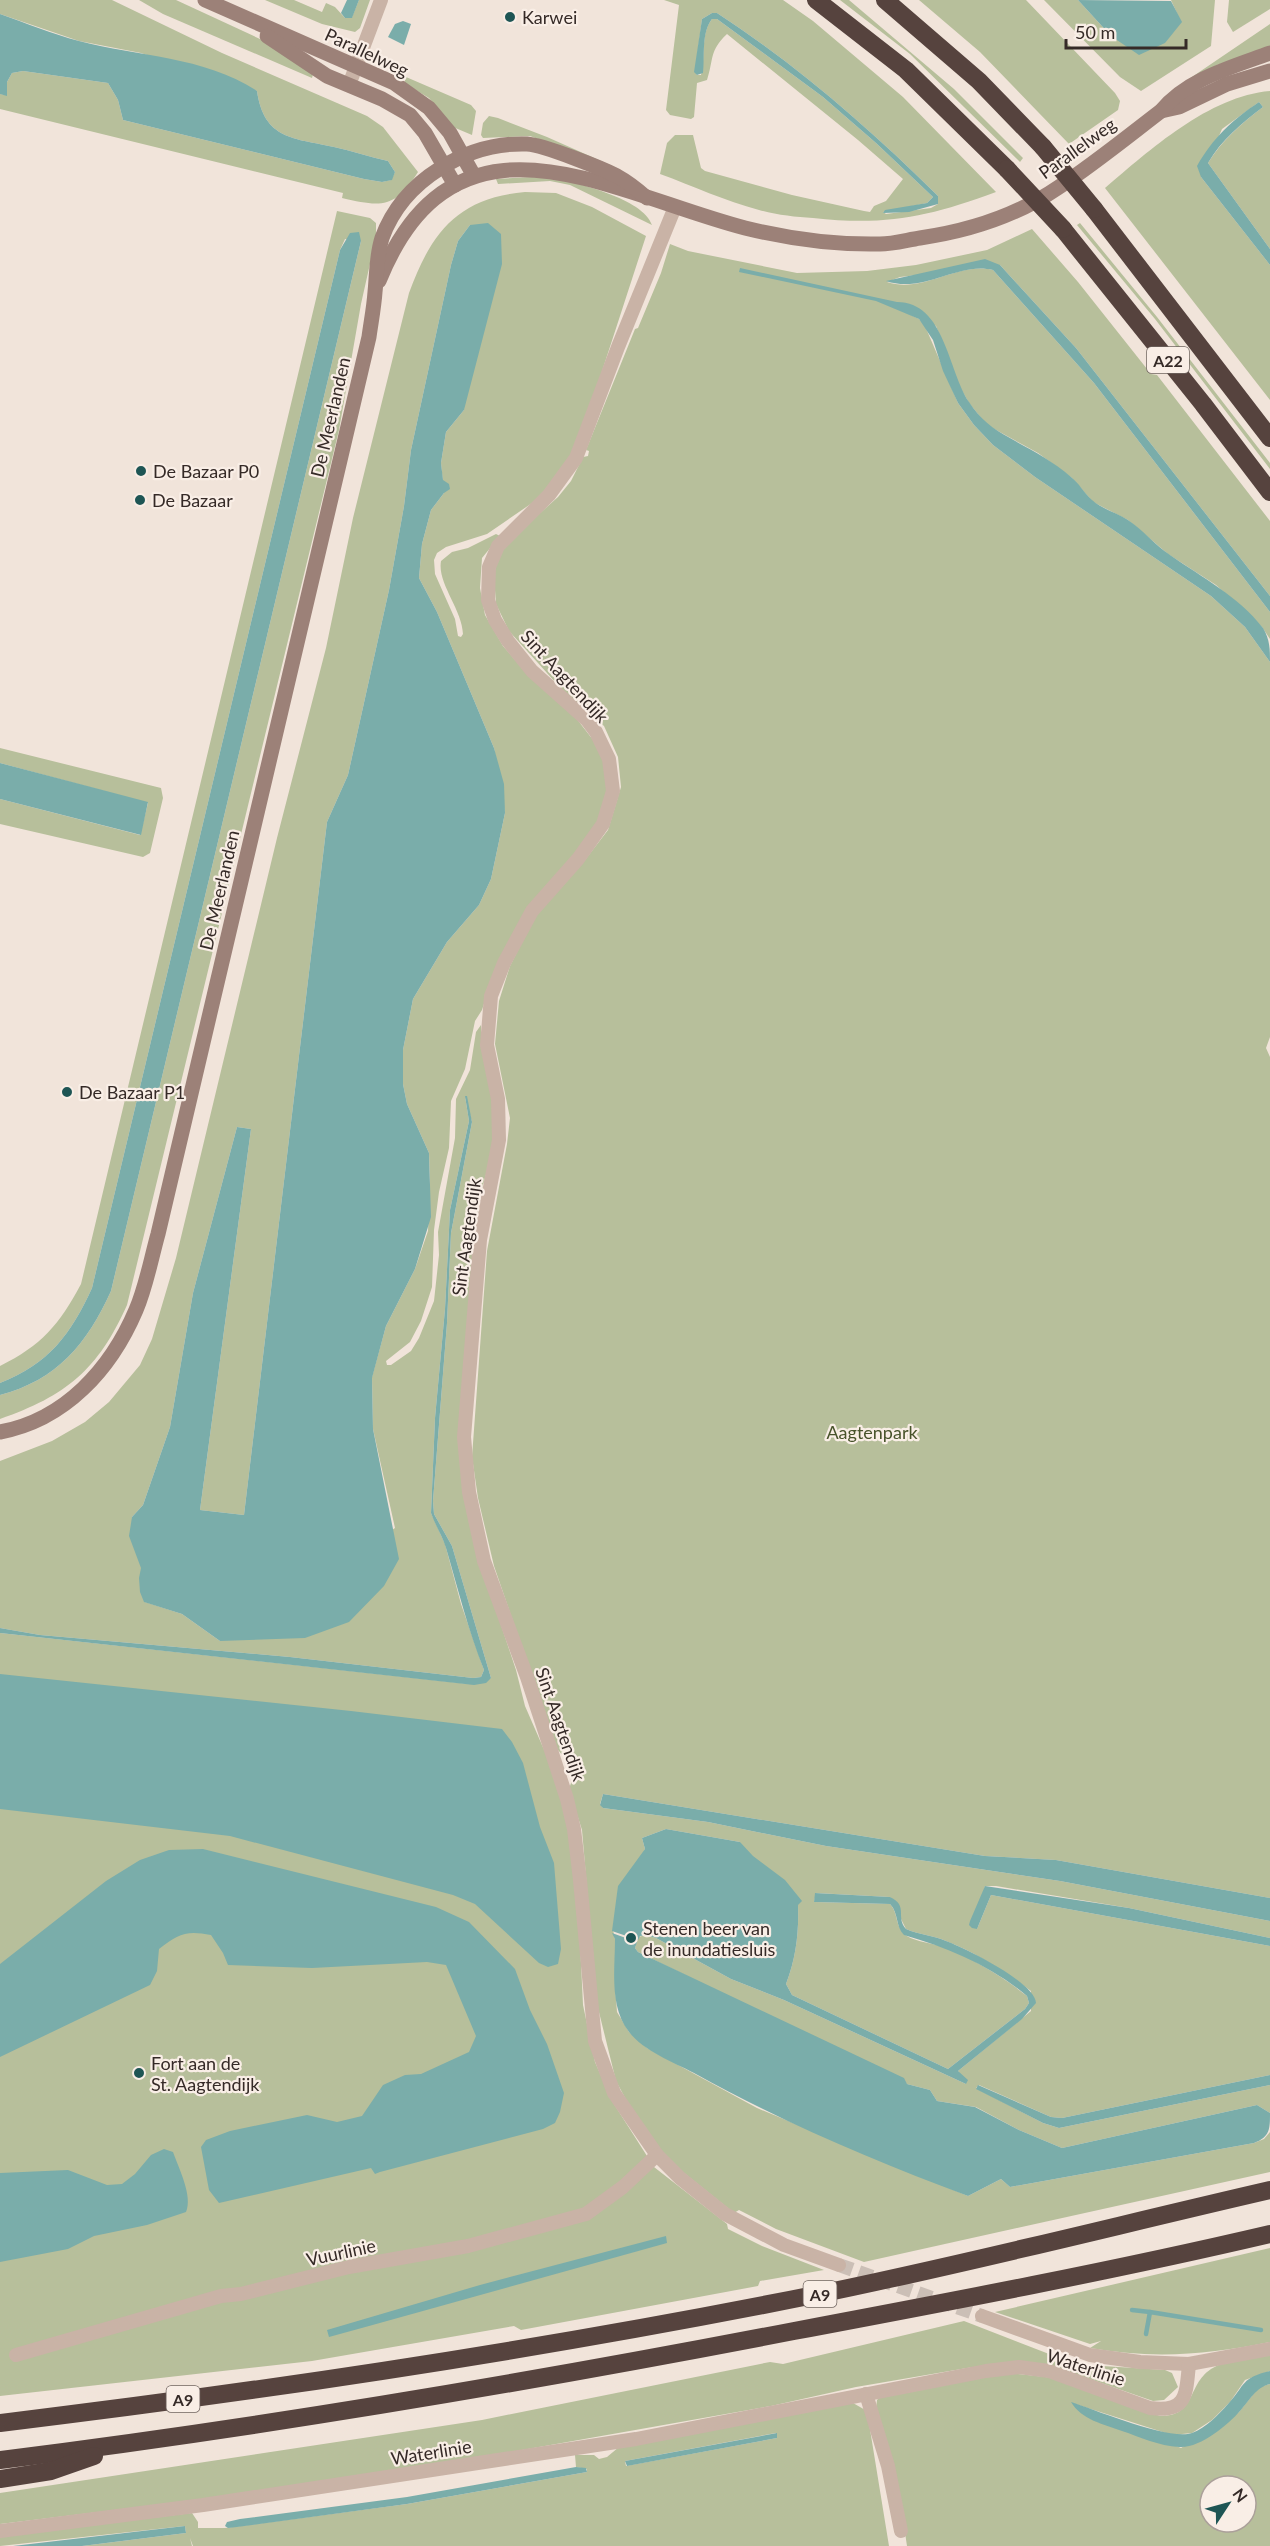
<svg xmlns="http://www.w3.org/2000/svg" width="1270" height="2546" font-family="Lato,sans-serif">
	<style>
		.green { fill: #b7bf9b; fill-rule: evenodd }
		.water { fill: #7aadaa }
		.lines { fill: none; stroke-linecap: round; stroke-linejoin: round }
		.stream { stroke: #7aadaa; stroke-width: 4.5 }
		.street-tunnel { stroke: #cbbfb6; stroke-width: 14; stroke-dasharray: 14 7; stroke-linecap: butt }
		.street { stroke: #c9b3a6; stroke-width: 14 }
		.secondary { stroke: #9c8178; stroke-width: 15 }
		.highway { stroke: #56433e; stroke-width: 18 }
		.highway-bridge { stroke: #56433e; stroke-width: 18 }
		.poi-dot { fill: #1e5554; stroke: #f9eee6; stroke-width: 2 }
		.labels { text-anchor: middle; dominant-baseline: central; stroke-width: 4.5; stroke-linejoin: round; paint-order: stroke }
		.shield { fill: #f9eee6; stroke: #706560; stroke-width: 1.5 }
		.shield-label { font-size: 16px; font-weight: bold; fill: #352a27 }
		.poi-label { font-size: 18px; fill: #352a27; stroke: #f9eee6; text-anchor: start }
		.street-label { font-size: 18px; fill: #352a27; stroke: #f9eee6 }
		.park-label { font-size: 18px; fill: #48532b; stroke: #f9eee6 }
	</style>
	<rect width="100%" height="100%" fill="#f1e4da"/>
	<g class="green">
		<path d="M 0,0 L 112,0 L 222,53 L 367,116 L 383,127 L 418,172 C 395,209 381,207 342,198 L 343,193 L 0,109 L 0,94 L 7,95 L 7,82 L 12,73 L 23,71 L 108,83 L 118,100 L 123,120 L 364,179 L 382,182 L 391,180 L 395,172 L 388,161 C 370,157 352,151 334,147 C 294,138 264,140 257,91 L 141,53 L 79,41 L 0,14 Z"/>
		<polygon points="139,0 176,0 273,45 313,74 312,78 163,14"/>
		<polygon points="265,0 294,0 322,12 326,3 335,7 345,18 352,17 359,0 370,0 360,28 355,32 322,24"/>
		<path d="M 664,0 L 783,0 L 813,21 L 903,97 L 996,192 C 928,217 886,226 813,218 C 795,217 776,215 759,210 C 725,201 693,186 660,174 L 667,143 L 675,135 L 693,135 L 701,168 L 705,171 L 792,195 L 864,211 L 870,212 L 874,206 L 886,201 L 903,179 L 858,140 L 727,34 C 709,51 714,59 707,80 L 697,83 L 694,117 L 691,119 L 670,115 L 666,110 L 679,5 ZM 712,13 L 717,13 C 798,66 869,128 938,196 L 938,204 L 931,208 L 886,214 L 883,212 L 927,203 L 933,197 L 876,143 L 823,97 L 717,19 L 712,19 C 700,34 706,58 701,75 L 697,75 L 695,72 L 702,19 Z"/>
		<polygon points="840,0 849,0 954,89 1023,158 1020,162 910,54"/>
		<polygon points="919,0 1026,0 1115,93 1120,101 1118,110 1069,144 980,52"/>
		<polygon points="1044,0 1078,0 1111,36 1181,22 1171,0 1215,0 1211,46 1141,91 1120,77"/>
		<polygon points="1229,0 1270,0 1270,9 1233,32 1227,22"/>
		<polygon points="1270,24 1270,48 1217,65 1187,83 1186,81"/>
		<polygon points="406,77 471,105 476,111 472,135 453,127 429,98 404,83"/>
		<path d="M 1270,91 L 1270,249 L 1208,163 C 1222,140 1242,123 1263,107 L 1259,102 L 1222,129 L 1201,177 L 1270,265 L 1270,400 L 1105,188 C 1150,150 1209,96 1270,91 Z"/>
		<polygon points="489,116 498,118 547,137 619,169 530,136 483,138 481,135 483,123"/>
		<path d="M 552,176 C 577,184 643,198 652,225 L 570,185 L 550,181 L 498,184 L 496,179 Z"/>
		<path d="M 525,192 L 556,193 L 592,207 L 646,236 L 580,439 L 561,472 L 535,501 L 487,534 L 446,547 L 437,553 L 434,560 L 435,574 L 455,619 L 458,636 L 461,637 L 463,634 C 462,609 437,583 441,561 L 452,552 L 468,548 L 496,534 L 500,536 L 482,558 L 480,588 L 485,615 L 503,646 L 522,668 L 576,718 L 597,745 L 607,771 L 607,796 L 597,824 L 493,975 L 482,1010 L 475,1021 L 465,1069 L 451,1101 L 449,1148 L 439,1192 L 434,1230 L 432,1287 L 421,1321 L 410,1342 L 386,1361 L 387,1365 L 391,1365 L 411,1351 L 419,1338 L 434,1301 L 439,1255 L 438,1232 L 455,1138 L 456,1099 L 470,1070 L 476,1032 L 481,1025 L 481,1043 L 495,1111 L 492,1154 L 480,1195 L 475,1239 L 464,1380 L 479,1559 L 516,1670 L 525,1706 L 552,1768 L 570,1831 L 577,1880 L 583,2005 L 595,2062 L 612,2101 L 654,2167 L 727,2224 L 728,2229 L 762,2246 L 824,2270 L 760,2281 L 758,2286 L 521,2330 L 514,2326 L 312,2361 L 0,2396 L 0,1633 L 469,1684 L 491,1678 L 452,1546 L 434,1514 L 433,1501 L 447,1323 L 451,1233 L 472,1122 L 465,1096 L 469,1121 L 450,1210 L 445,1309 L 435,1418 L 431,1513 L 445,1544 L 461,1604 L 484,1670 L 481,1677 L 473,1678 L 290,1657 L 40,1635 L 0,1628 L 0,1461 L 52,1441 L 85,1422 L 109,1402 L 140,1365 L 152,1339 L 176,1258 L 277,838 L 326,648 L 353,518 L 409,293 C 431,233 457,198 525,192 ZM 470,225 L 464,410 L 446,432 L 441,463 L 444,493 L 431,510 L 422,544 L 419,578 L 437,612 L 494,748 L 505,813 L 491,879 L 479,905 L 447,942 L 413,999 L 403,1050 L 403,1084 L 407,1104 L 429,1153 L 430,1181 L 428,1231 L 415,1269 L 386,1326 L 372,1377 L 373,1429 L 395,1528 L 220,1641 L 182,1614 L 145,1602 C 137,1585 143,1580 141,1565 C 139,1549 135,1533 132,1517 L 143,1505 L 170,1427 L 193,1293 L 237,1127 L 251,1129 L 200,1510 L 244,1515 L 327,822 L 348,775 L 389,590 L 404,506 L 411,450 L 451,265 L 458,241 Z"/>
		<path d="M 337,211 L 370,218 L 376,223 L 376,237 L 361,304 L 339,430 L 127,1305 C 98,1370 66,1396 0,1419 L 0,1395 C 57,1380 87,1344 111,1291 L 361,241 L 345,239 L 340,250 L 92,1288 C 71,1334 49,1364 0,1383 L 0,1366 C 42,1345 59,1325 81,1284 Z"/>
		<polygon points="1080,223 1157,317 1270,463 1270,469 1155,319 1077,225"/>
		<path d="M 1032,229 L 1078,282 L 1151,374 L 1157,375 L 1270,521 L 1270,596 L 1076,348 L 1000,265 L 900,277 L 887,282 C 923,294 958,261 993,270 L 1094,383 L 1270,612 L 1270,639 L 1262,627 L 1216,585 L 1168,554 L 1128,520 L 1093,502 L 1072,478 L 1038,453 L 987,425 L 969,403 L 960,387 L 936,326 L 901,310 L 919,319 L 925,326 L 958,403 L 974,425 L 993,445 L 1035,477 L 1211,596 L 1245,627 L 1270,662 L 1270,1037 L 1266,1048 L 1270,1057 L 1270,1898 L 1056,1860 L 985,1856 L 603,1794 L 600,1804 L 603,1808 L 708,1822 L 826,1846 L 1060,1881 L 1270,1921 L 1270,1938 L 1129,1908 L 996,1886 L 985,1886 L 977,1929 L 991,1895 L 1270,1946 L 1270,2075 L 1062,2118 L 1051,2117 L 979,2085 L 976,2088 L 1043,2123 L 1059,2128 L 1270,2085 L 1270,2113 L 1257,2105 L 1062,2148 L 1019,2130 L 976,2107 L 937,2101 L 930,2090 L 907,2084 L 638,1952 L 635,1948 L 638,1937 L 646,1935 L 656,1938 L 731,1979 L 784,2000 L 966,2084 L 958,2071 L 1031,2011 L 1031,1991 C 1005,1972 977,1953 946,1941 C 933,1935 919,1935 906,1929 L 890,1897 L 816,1893 L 814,1902 L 890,1904 C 898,1912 895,1924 903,1933 C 910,1941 936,1944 947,1948 C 975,1960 1003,1977 1027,1996 L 1029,2003 L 1025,2009 L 948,2069 L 792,1995 L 786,1984 C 796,1958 799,1933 798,1905 L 741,1848 L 740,1842 L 666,1829 L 642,1838 L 645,1849 L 613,1930 L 615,1939 L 615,1987 L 617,2012 L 629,2032 L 647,2048 L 757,2108 L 968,2196 L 1001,2179 L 1010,2187 L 1254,2143 L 1264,2139 L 1270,2132 L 1270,2172 L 864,2262 L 776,2229 L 739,2210 L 734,2213 L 663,2156 L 630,2107 L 616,2081 L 597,2004 L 582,1830 L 569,1789 L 572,1780 L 567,1760 L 557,1749 L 494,1566 L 478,1498 L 472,1457 L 487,1251 L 507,1144 L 510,1118 L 495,1044 L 499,1001 L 510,966 L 536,915 L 585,860 L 608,830 L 621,787 L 618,757 L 604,726 L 566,694 L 509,631 L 496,604 L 494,576 L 498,556 L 519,532 L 558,497 L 571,481 L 583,457 L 588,456 L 589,451 L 586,450 L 635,329 L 638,328 L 661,273 L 670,244 L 688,251 L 797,273 L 867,271 L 916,265 L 987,250 Z"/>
		<polygon points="0,748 161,788 163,798 150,853 143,857 0,824 0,799 140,835 148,803 0,763"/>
		<path d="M 1270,2248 L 1270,2342 C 1208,2355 1152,2359 1090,2348 L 1101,2341 L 1090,2344 L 995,2312 Z"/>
		<polygon points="964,2321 1062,2359 1087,2365 1165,2370 1172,2373 1178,2387 1164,2400 1153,2401 1078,2375 973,2367 856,2387 771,2406 336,2483 0,2524 0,2493 482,2420 770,2362 783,2364"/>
		<path d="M 1270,2353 L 1270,2371 L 1245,2380 L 1230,2402 L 1212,2420 L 1192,2433 L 1172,2435 L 1072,2403 L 1181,2448 L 1239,2412 L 1259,2387 L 1270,2384 L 1270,2546 L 907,2546 L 903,2519 L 876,2409 L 877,2400 L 881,2396 L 1009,2373 L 1054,2378 L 1160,2416 C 1197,2416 1186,2386 1211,2369 C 1227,2359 1252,2357 1270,2353 ZM 1210,2486 L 1246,2486 L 1246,2522 L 1210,2522 Z"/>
		<path d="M 853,2403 L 867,2411 L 889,2546 L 193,2546 L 190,2538 L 192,2546 L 82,2546 L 186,2533 L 185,2526 L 0,2546 L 0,2536 L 192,2513 L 198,2522 L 198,2528 L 225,2528 L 407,2504 L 587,2472 L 587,2469 L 576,2467 L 575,2455 L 594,2455 L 599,2459 L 607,2457 L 619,2447 ZM 776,2433 L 777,2438 L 626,2466 L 625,2461 Z"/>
	</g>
	<g class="water">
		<polygon points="347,0 359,0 352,18 345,18 341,13"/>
		<polygon points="1078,0 1171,1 1182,22 1165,43 1139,55 1111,36"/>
		<path d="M 712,13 L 717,13 C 798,66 869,128 938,196 L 938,204 L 909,212 L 883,213 L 885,210 L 927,203 L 933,197 L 876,143 L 823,97 L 717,19 L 712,19 C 701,33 705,57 703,73 L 697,75 L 694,72 L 702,19 Z"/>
		<path d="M 0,14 C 26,23 52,34 79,41 C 139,57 204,56 257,91 C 264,140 294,138 334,147 C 352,151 370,157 388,161 L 395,172 L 392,180 L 382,182 L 364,179 L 123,120 L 118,100 L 108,83 L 23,71 L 12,73 L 7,82 L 7,96 L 0,94 Z"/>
		<polygon points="403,21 411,24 404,45 388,37 395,24"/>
		<path d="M 1259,102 L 1263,107 C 1242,123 1221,140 1208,163 L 1270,249 L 1270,265 L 1201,177 L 1197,166 C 1213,138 1232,120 1259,102 Z"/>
		<polygon points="488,223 501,234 502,264 464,410 446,432 441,463 443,480 449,484 450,489 444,493 431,510 422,544 419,578 437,612 494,748 504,784 505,813 491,879 479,905 447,942 413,999 403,1050 403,1084 407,1104 429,1153 431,1217 415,1269 386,1326 372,1378 373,1429 399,1559 384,1586 349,1622 305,1638 220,1641 182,1614 144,1602 140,1592 139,1578 141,1568 129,1536 132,1517 143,1505 170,1427 193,1293 237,1127 251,1129 200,1510 244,1515 327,822 348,775 389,590 404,506 411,450 451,265 458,241 470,225"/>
		<path d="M 359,232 L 361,241 L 111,1291 C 87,1344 57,1380 0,1395 L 0,1383 C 49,1364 71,1334 92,1288 L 340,250 L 350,233 Z"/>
		<path d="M 985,259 L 1000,265 L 1076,348 L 1270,596 L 1270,612 L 1094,383 L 993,270 C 959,261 924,294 886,281 Z"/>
		<path d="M 740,268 L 897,302 C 945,302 948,371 969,402 C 980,419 993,429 1010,438 C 1031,450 1052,460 1071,477 C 1079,483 1084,493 1092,500 C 1102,509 1117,513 1128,520 C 1143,530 1155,545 1170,555 C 1203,578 1238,596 1263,628 C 1270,640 1270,649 1270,662 L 1245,627 L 1211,596 L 1035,477 L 993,445 L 974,425 L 958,403 L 943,371 L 933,340 L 919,319 L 876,301 L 739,272 Z"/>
		<polygon points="0,763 148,802 141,835 0,799"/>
		<path d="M 465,1096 L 467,1096 L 472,1122 L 451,1233 L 447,1323 L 433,1501 L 434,1514 L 452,1546 L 491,1678 L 486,1683 L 474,1685 L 0,1633 L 0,1628 L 40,1635 L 290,1657 L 473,1678 L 481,1677 L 484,1670 C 468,1630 458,1589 446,1548 C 442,1535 435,1525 431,1513 L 435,1418 L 445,1309 L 450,1210 L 469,1121 Z"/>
		<polygon points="0,1674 351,1711 502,1729 512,1742 523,1763 540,1827 554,1863 561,1949 558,1964 548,1967 539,1963 475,1904 453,1895 230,1836 0,1809"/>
		<polygon points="603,1794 985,1856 1056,1860 1270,1898 1270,1921 1060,1881 826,1846 708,1822 603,1808 600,1805"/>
		<path d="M 666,1829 L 740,1842 L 753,1856 L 785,1880 L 802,1901 L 798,1905 C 799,1933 796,1958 786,1984 L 792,1995 L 948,2069 L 1025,2009 L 1029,2003 L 1027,1996 C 991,1966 949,1948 904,1935 C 895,1926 899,1913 890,1904 L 814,1902 L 815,1893 L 890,1897 C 909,1906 895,1917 906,1929 C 919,1935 933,1935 946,1941 C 965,1948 1036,1983 1036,2003 L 1022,2019 L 958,2071 L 968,2080 L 966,2084 L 784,2000 L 731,1979 L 656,1938 L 646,1935 L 640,1936 L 638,1940 L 612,1931 L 618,1886 L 645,1849 L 642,1838 Z"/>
		<path d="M 203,1849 L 436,1907 L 469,1922 L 515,1969 L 530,2010 L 547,2044 L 564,2093 L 560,2112 L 555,2123 L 543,2129 L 380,2172 L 375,2174 L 371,2168 L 219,2203 L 209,2190 L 201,2147 L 206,2140 L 230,2131 L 307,2115 L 337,2122 L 362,2116 L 383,2085 L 405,2075 L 421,2074 L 469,2052 L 476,2036 L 446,1965 L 427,1962 L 312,1968 L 228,1965 L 223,1953 L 211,1935 C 186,1930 178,1934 159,1949 L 157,1971 L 150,1985 L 0,2057 L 0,1964 L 106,1881 L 140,1860 L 169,1850 Z"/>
		<polygon points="985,1886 1129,1908 1270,1938 1270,1946 991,1895 977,1929 972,1928 969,1925 970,1921"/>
		<path d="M 612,1933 L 637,1942 L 635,1948 L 638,1952 L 904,2078 L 907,2084 L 930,2090 L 937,2101 L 975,2107 L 1019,2130 L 1062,2148 L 1257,2105 L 1270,2113 C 1270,2129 1270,2137 1254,2143 L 1010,2187 L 1001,2179 L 968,2196 C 874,2161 782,2122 694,2073 C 673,2062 644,2051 629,2032 C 609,2006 615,1970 615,1939 Z"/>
		<polygon points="1270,2075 1270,2085 1059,2128 1043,2123 976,2089 978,2085 1051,2117 1062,2118"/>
		<path d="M 164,2149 L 173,2152 C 179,2169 193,2196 186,2212 L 147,2225 L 94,2236 L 68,2249 L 0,2262 L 0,2173 L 68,2170 L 107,2185 L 122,2184 L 135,2174 L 151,2155 Z"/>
		<polygon points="666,2236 667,2243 369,2326 329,2337 327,2330 480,2285"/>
		<path d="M 1270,2371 L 1270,2384 C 1255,2388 1250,2400 1240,2411 C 1228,2425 1199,2449 1179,2447 C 1159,2446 1140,2437 1122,2431 C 1103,2424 1082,2420 1071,2402 C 1096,2410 1170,2441 1192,2433 C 1206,2428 1219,2414 1228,2404 C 1246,2384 1241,2378 1270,2371 Z"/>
		<polygon points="777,2433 777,2438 627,2466 625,2461"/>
		<polygon points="576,2467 586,2468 587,2472 407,2504 237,2527 228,2528 225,2526 227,2522 240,2519 407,2497"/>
		<polygon points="185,2526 186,2533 82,2546 13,2546"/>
	</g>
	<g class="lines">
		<g class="stream">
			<polyline points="1132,2310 1150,2312"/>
			<polyline points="1146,2334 1150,2312 1261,2330"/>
		</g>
		<polyline class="street-tunnel" points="839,2265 982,2316"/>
		<g class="street">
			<polyline points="349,85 381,0"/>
			<polyline points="675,207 618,347 576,458 549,495 498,546 489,567 488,600 495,620 508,641 532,671 587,720 596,732 609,759 613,791 603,824 578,859 532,911 504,963 491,996 487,1045 498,1099 499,1140 480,1240 464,1437 469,1492 484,1561 527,1677 567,1799 574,1829 580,1880 595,2041 614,2093 657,2155 680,2178 725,2214 784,2245 839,2265"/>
			<polyline points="982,2316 1090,2355 1140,2362 1189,2364 1270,2349"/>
			<polyline points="16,2355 221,2296 241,2294 349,2267 468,2246 586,2214 623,2187 657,2155"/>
			<polyline points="866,2394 888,2466 901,2531"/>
			<path d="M 0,2531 L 203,2505 L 636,2439 L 986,2371 L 1019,2367 L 1049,2371 L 1150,2408 C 1187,2413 1186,2395 1189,2364"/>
		</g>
		<g class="secondary">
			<polyline points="205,0 394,83 429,108 450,133 474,176"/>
			<polyline points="267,36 327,76 382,99 410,115 425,133 455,185"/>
			<polyline points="1161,111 1179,107 1227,84 1270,71"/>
			<path d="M 379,281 C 455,93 607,192 745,228 C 790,239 834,245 880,244 C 893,244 907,240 920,238 C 969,231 1018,215 1059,187 C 1094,164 1127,137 1161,111 C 1187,79 1232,67 1270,53"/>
			<path d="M 0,1432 C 65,1420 111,1369 136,1310 C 146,1287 151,1259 158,1234 L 369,337 C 371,322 374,307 375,292 C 377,273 376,257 382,238 C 403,180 467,142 527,144 C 544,145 601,168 617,176 C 628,182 638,190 647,198"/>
		</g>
		<g class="highway">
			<polyline points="816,0 906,70 1007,169"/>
			<polyline points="885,0 979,81 1043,147"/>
			<polyline points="1094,209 1270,438"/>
			<polyline points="1063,229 1203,404 1270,492"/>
			<path d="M 0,2423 C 273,2390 545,2349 814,2295 C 967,2264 1118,2225 1270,2190"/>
			<path d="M 0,2460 C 266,2427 530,2382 794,2331 C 953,2301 1112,2271 1270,2234"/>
			<polyline points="0,2479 51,2471 94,2456"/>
		</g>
		<g class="highway-bridge">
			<polyline points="1043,147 1094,209"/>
			<polyline points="1007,169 1063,229"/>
		</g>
	</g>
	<g class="poi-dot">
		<circle cx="510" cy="17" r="6"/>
		<circle cx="141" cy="471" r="6"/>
		<circle cx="140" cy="500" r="6"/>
		<circle cx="67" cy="1092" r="6"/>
		<circle cx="631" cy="1938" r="6"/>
		<circle cx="139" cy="2073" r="6"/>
	</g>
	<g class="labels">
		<g class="shield">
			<rect x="1147" y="347" width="42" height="26" rx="4.5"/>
			<rect x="803.5" y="2281" width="33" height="26" rx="4.5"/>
			<rect x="166.5" y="2386" width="33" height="26" rx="4.5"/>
		</g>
		<g class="shield-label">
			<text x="1168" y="360">A22</text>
			<text x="820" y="2294">A9</text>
			<text x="183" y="2399">A9</text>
		</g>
		<g class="poi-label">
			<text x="522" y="17">Karwei</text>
			<text x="153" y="471">De Bazaar P0</text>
			<text x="152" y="500">De Bazaar</text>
			<text x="79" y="1092">De Bazaar P1</text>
			<text x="643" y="1928">Stenen beer van<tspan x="643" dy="21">de inundatiesluis</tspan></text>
			<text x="151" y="2063">Fort aan de<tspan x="151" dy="21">St. Aagtendijk</tspan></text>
		</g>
		<g class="street-label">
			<text transform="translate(367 52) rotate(25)">Parallelweg</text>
			<text transform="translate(1077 148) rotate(-36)">Parallelweg</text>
			<text transform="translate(330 417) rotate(-77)">De Meerlanden</text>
			<text transform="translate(565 676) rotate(47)">Sint Aagtendijk</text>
			<text transform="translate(219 890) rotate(-77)">De Meerlanden</text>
			<text transform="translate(466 1237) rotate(-82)">Sint Aagtendijk</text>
			<text transform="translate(561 1724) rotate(71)">Sint Aagtendijk</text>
			<text transform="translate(341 2252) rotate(-12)">Vuurlinie</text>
			<text transform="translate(1086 2367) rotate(18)">Waterlinie</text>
			<text transform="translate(431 2452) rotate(-9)">Waterlinie</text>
		</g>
		<g class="park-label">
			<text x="872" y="1432">Aagtenpark</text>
		</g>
	</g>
	<g transform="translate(1228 2504) rotate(54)"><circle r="28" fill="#f9eee6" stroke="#aba09a" stroke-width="1.5"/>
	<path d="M0-4.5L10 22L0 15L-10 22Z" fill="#1e5554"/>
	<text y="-9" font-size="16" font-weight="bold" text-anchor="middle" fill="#352a27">N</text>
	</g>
	<path d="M1066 39v9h120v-9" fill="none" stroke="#352a27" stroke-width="3"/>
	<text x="1075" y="39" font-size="18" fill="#352a27" stroke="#f9eee6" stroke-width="4.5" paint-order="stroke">50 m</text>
</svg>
